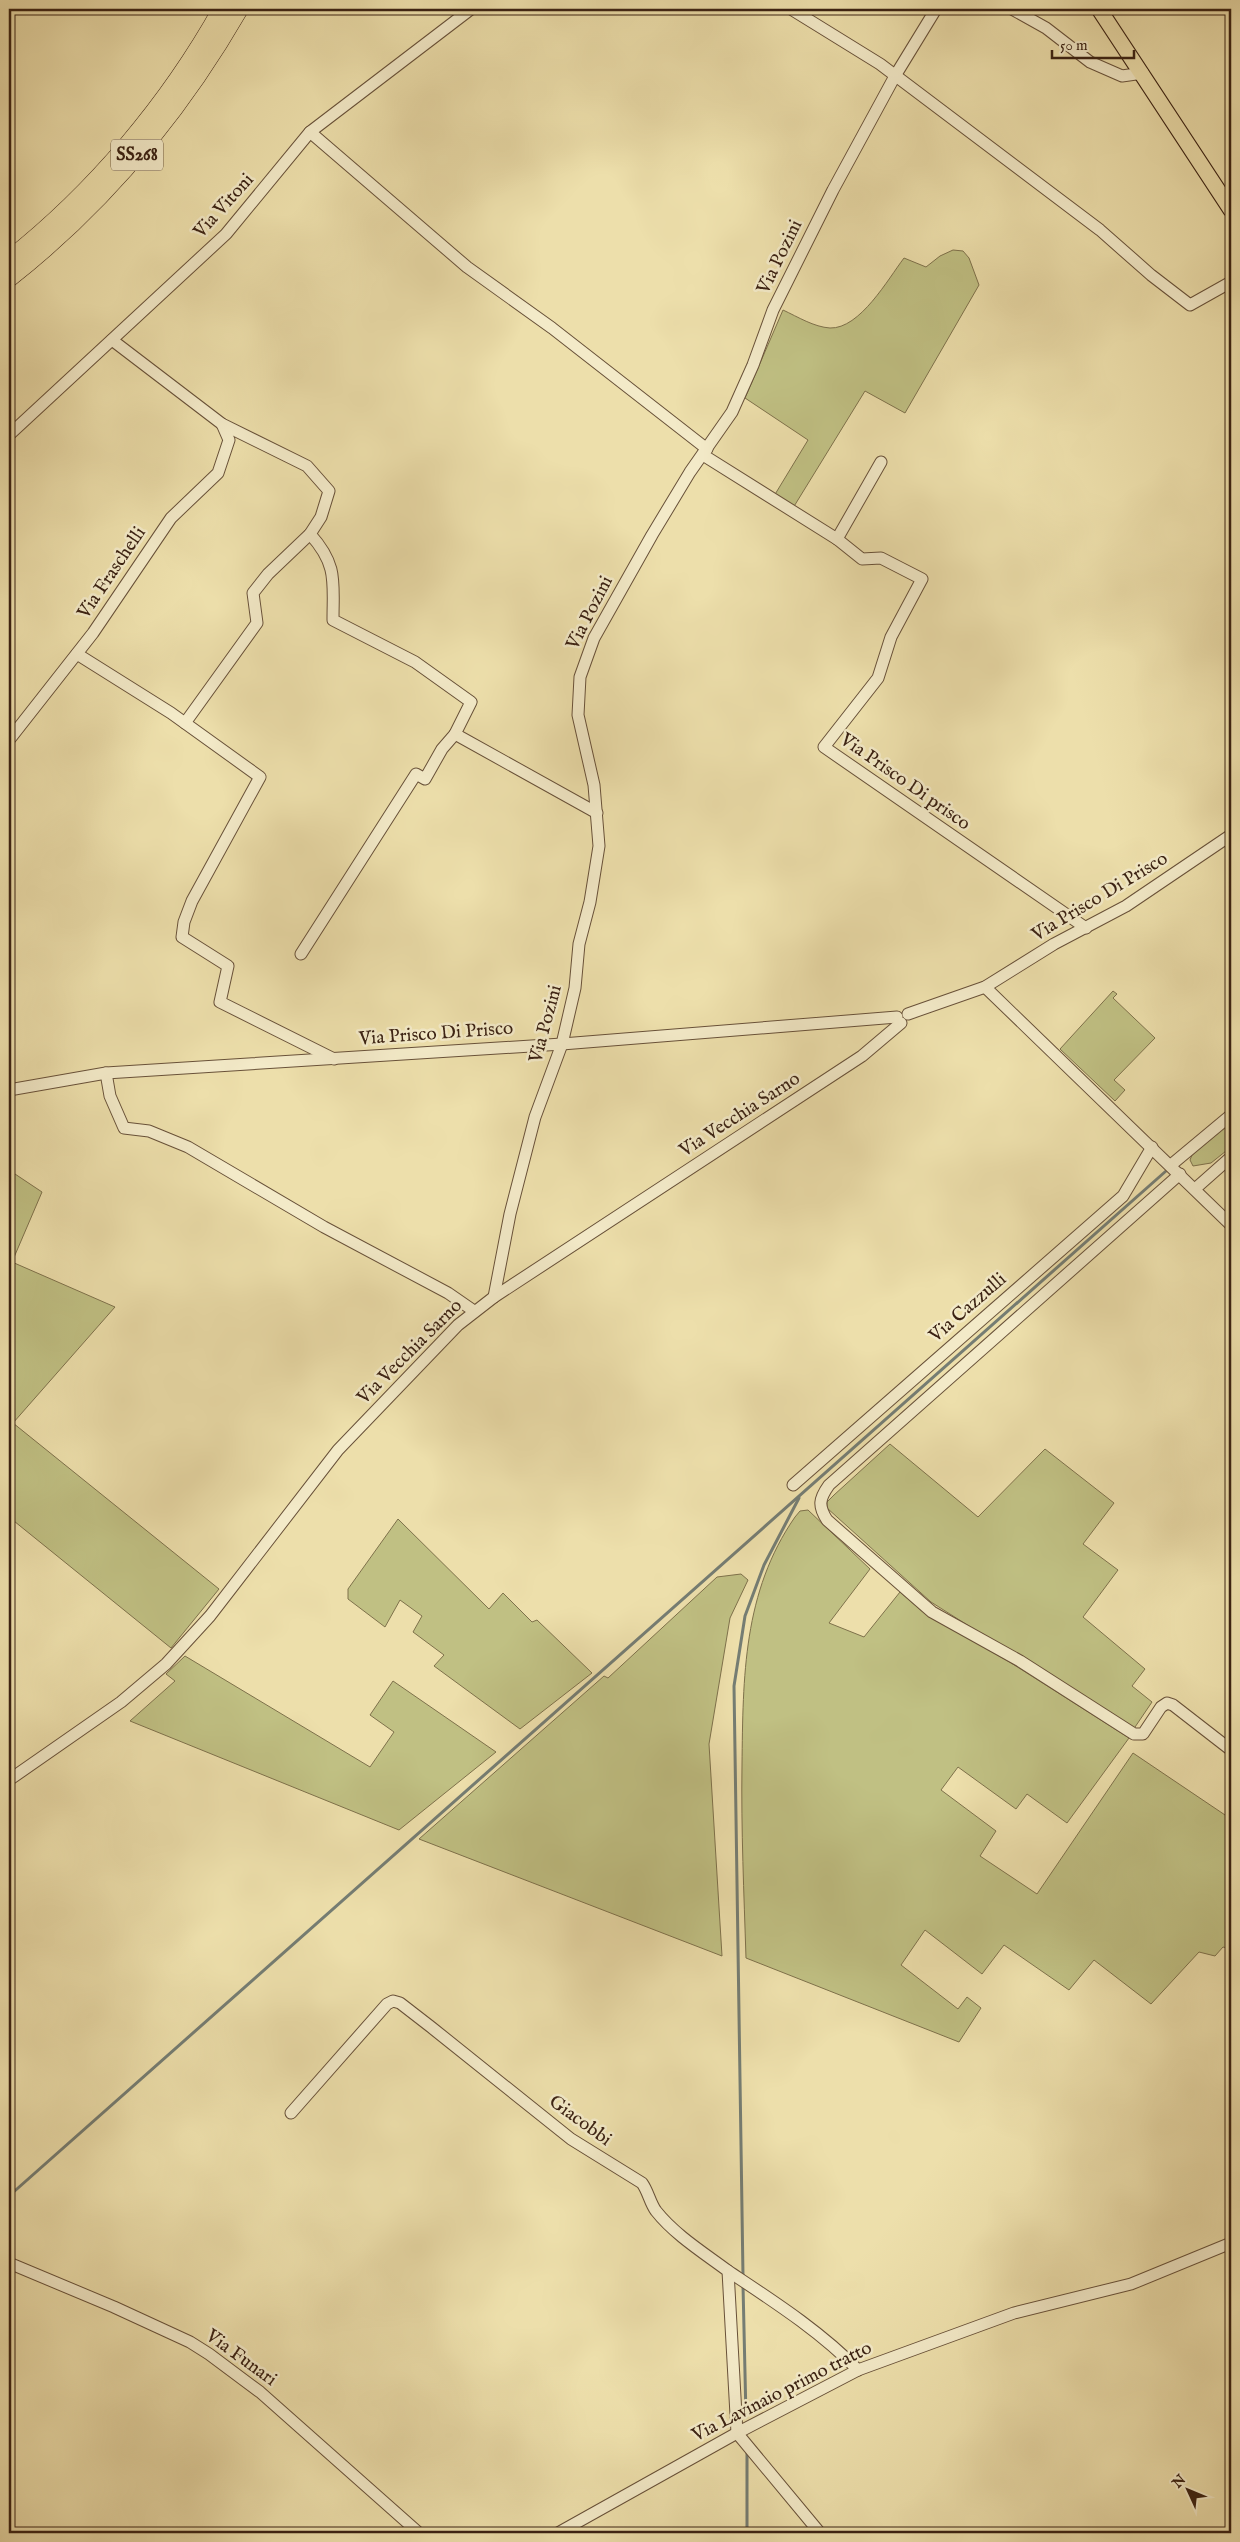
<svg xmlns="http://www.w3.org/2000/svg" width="1240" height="2542" font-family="'IM FELL English',serif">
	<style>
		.green { fill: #c0c083; stroke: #7e714b }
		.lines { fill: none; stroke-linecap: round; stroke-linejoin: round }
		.stream { stroke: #757d73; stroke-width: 3 }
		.minor-casing { stroke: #685139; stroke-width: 13 }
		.major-casing { stroke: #3b2213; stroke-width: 17 }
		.highway-casing { stroke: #3b2213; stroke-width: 19 }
		.minor { stroke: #f3eac8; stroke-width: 11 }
		.major { stroke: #eddfab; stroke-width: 15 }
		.highway { stroke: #eddfab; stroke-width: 18 }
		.labels { text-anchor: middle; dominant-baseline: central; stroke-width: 5; stroke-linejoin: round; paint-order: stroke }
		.shield { fill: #f3eac8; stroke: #725e49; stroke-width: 1 }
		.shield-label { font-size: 18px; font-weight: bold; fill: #3b2213 }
		.street-label { font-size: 19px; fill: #3b2213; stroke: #f3eac8 }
	</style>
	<rect width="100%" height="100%" fill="#eddfab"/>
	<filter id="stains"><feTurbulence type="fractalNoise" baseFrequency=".004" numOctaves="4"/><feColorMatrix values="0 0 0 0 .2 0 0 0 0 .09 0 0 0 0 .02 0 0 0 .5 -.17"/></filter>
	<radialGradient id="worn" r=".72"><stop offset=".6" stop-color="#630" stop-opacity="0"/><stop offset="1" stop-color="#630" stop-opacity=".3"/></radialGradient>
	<g class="green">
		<path d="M 953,250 L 963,251 L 969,258 L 979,285 L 905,413 L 865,391 L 793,508 L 774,496 L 808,440 L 745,398 L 783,310 C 798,317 814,327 830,328 C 860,329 888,279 904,258 L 926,267 L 940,256 Z"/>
		<polygon points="1113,991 1117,994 1113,998 1155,1038 1114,1080 1125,1090 1115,1101 1060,1049"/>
		<polygon points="1231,1121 1231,1147 1211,1163 1193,1166 1190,1160 1192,1155"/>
		<polygon points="9,1170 42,1192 12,1262 115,1307 13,1423 219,1589 171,1648 9,1517"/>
		<polygon points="890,1444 978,1517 1045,1449 1114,1503 1083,1544 1118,1570 1083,1617 1145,1669 1132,1686 1152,1702 1133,1730 931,1602 827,1508 827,1502 834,1495"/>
		<path d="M 808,1510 L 870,1569 L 829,1623 L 864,1637 L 900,1592 L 923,1612 L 1008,1661 L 1129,1738 L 1067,1823 L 1027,1794 L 1016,1809 L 958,1767 L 941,1790 L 996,1831 L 980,1856 L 1037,1894 L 1133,1753 L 1231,1819 L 1231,1949 L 1223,1947 L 1215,1956 L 1199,1952 L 1151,2004 L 1094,1960 L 1069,1990 L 1004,1945 L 982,1974 L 925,1930 L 901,1965 L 958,2009 L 967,1997 L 981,2008 L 959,2042 L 746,1958 C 744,1894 741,1829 742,1765 C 743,1677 743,1592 795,1517 L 800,1511 Z"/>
		<polygon points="398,1519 489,1609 503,1593 532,1622 537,1620 592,1673 520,1729 434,1666 444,1655 413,1632 422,1616 400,1600 385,1627 348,1599 348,1589"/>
		<polygon points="741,1574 748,1580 730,1618 709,1744 722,1956 419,1839 604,1676 608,1678 717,1577"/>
		<polygon points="185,1656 370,1767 394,1732 370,1715 393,1681 496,1752 399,1830 130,1721 175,1681 166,1674"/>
	</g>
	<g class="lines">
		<g class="stream">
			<polyline points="9,2196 1166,1171"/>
			<polyline points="743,2276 734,1686 745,1616 764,1565 799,1498"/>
			<polyline points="743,2285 746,2417"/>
			<polyline points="747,2533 747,2452"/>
		</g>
		<g class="minor-casing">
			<g id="minor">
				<polyline points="791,9 880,64 1100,230 1151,275 1190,305 1231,282"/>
				<polyline points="1012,9 1046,28 1090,62 1122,76 1143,73"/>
				<polyline points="310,132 467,267 552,328 707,449"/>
				<path d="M 112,340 L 222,424 L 307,466 L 329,491 L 321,517 L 310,534 C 338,565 333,582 333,620 L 415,662 L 471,702 L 455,734 L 597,813"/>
				<polyline points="9,435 226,234 310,132 471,9"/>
				<polyline points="703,455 837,539 881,462"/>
				<polyline points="837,539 862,559 881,558 922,579 891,637 878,678 824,747 1086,928"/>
				<polyline points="77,654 171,713 260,777 192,901 184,922 182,937 228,966 220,1002 334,1059"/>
				<polyline points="185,723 257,623 253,593 268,574 310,534"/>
				<polyline points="9,740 93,633 171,518 218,473 229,440 222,424"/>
				<polyline points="301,954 416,774 425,779 442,749 455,734"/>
				<polyline points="985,987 1231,1225"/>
				<polyline points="908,1014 985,987 1054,944 1126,906 1231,835"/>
				<polyline points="106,1073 110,1096 124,1128 149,1131 188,1147 324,1227 448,1293 474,1311"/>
				<polyline points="9,1090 106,1073 562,1044 897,1017"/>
				<polyline points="1171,1165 1231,1115"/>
				<path d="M 1180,1174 L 829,1485 C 819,1499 818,1506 827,1520 L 932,1612 L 1020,1661 L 1134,1734 L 1143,1734 L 1161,1707 L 1167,1703 L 1173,1705 L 1231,1750"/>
				<polyline points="1196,1188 1231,1157"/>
				<polyline points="494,1297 510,1214 535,1117 562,1044 575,988 579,944 590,902 599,846 594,785 578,715 580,677 594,638 652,535 690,472 732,412 753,365 773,310 833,190 895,76 936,9"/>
				<polyline points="793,1485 1123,1196 1152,1147"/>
				<polyline points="9,1780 121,1702 166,1664 210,1616 338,1450 458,1325 494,1297 862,1056 901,1023"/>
				<path d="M 291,2113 L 387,2004 L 393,2001 L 400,2003 L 431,2027 L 571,2139 L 642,2183 C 648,2191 650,2203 656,2211 C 675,2235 704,2253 728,2271 L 737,2433 L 820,2533"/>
				<polyline points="9,2263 114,2307 190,2342 209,2354 260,2392 419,2533"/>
				<path d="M 728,2271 C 773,2301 820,2331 858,2370"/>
				<polyline points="558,2533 737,2433 858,2370 1014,2313 1131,2284 1231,2243"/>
			</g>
		</g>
		<g class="major-casing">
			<polyline id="major" points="1099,9 1231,210"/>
		</g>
		<g class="highway-casing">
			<g id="highway">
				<path d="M 9,260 C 95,192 169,104 222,9"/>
				<path d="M 9,278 C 103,204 179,113 239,9"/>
			</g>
		</g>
		<use href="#minor" class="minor"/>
		<use href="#major" class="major"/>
		<use href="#highway" class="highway"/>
	</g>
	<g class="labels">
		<rect class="shield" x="111" y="139.5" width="52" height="31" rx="4"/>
		<g class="shield-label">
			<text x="137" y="155">SS268</text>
		</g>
		<g class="street-label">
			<text transform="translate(224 206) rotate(-48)">Via Vitoni</text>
			<text transform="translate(780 257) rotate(-64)">Via Pozini</text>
			<text transform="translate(112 573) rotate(-56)">Via Fraschelli</text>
			<text transform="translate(590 613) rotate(-63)">Via Pozini</text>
			<text transform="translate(905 782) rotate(35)">Via Prisco Di prisco</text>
			<text transform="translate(1100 897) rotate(-31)">Via Prisco Di Prisco</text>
			<text transform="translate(546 1024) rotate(-75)">Via Pozini</text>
			<text transform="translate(436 1034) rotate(-4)">Via Prisco Di Prisco</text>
			<text transform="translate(740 1115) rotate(-33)">Via Vecchia Sarno</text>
			<text transform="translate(968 1308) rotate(-41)">Via Cazzulli</text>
			<text transform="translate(410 1352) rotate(-45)">Via Vecchia Sarno</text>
			<text transform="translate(580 2121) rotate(36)">Giacobbi</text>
			<text transform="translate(241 2358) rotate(36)">Via Funari</text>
			<text transform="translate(782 2392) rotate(-27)">Via Lavinaio primo tratto</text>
		</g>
	</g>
	<rect width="1240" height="2542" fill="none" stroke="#eddfab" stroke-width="30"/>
	<rect x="10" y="10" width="1220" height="2522" fill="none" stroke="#3b2213" stroke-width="2.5"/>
	<rect x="15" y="15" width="1210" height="2512" fill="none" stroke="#3b2213"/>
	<g transform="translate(1188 2490) rotate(314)" stroke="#f3eac8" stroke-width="4" paint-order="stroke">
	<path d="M0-4L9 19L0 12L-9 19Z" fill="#3b2213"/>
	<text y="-8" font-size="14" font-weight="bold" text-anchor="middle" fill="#3b2213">N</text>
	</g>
	<path d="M1052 50v8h82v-8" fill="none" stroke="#3b2213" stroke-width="2.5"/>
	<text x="1060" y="50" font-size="15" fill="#3b2213" stroke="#f3eac8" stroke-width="4" paint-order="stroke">50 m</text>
	<rect width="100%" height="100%" filter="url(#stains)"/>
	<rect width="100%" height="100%" fill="url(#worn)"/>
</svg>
